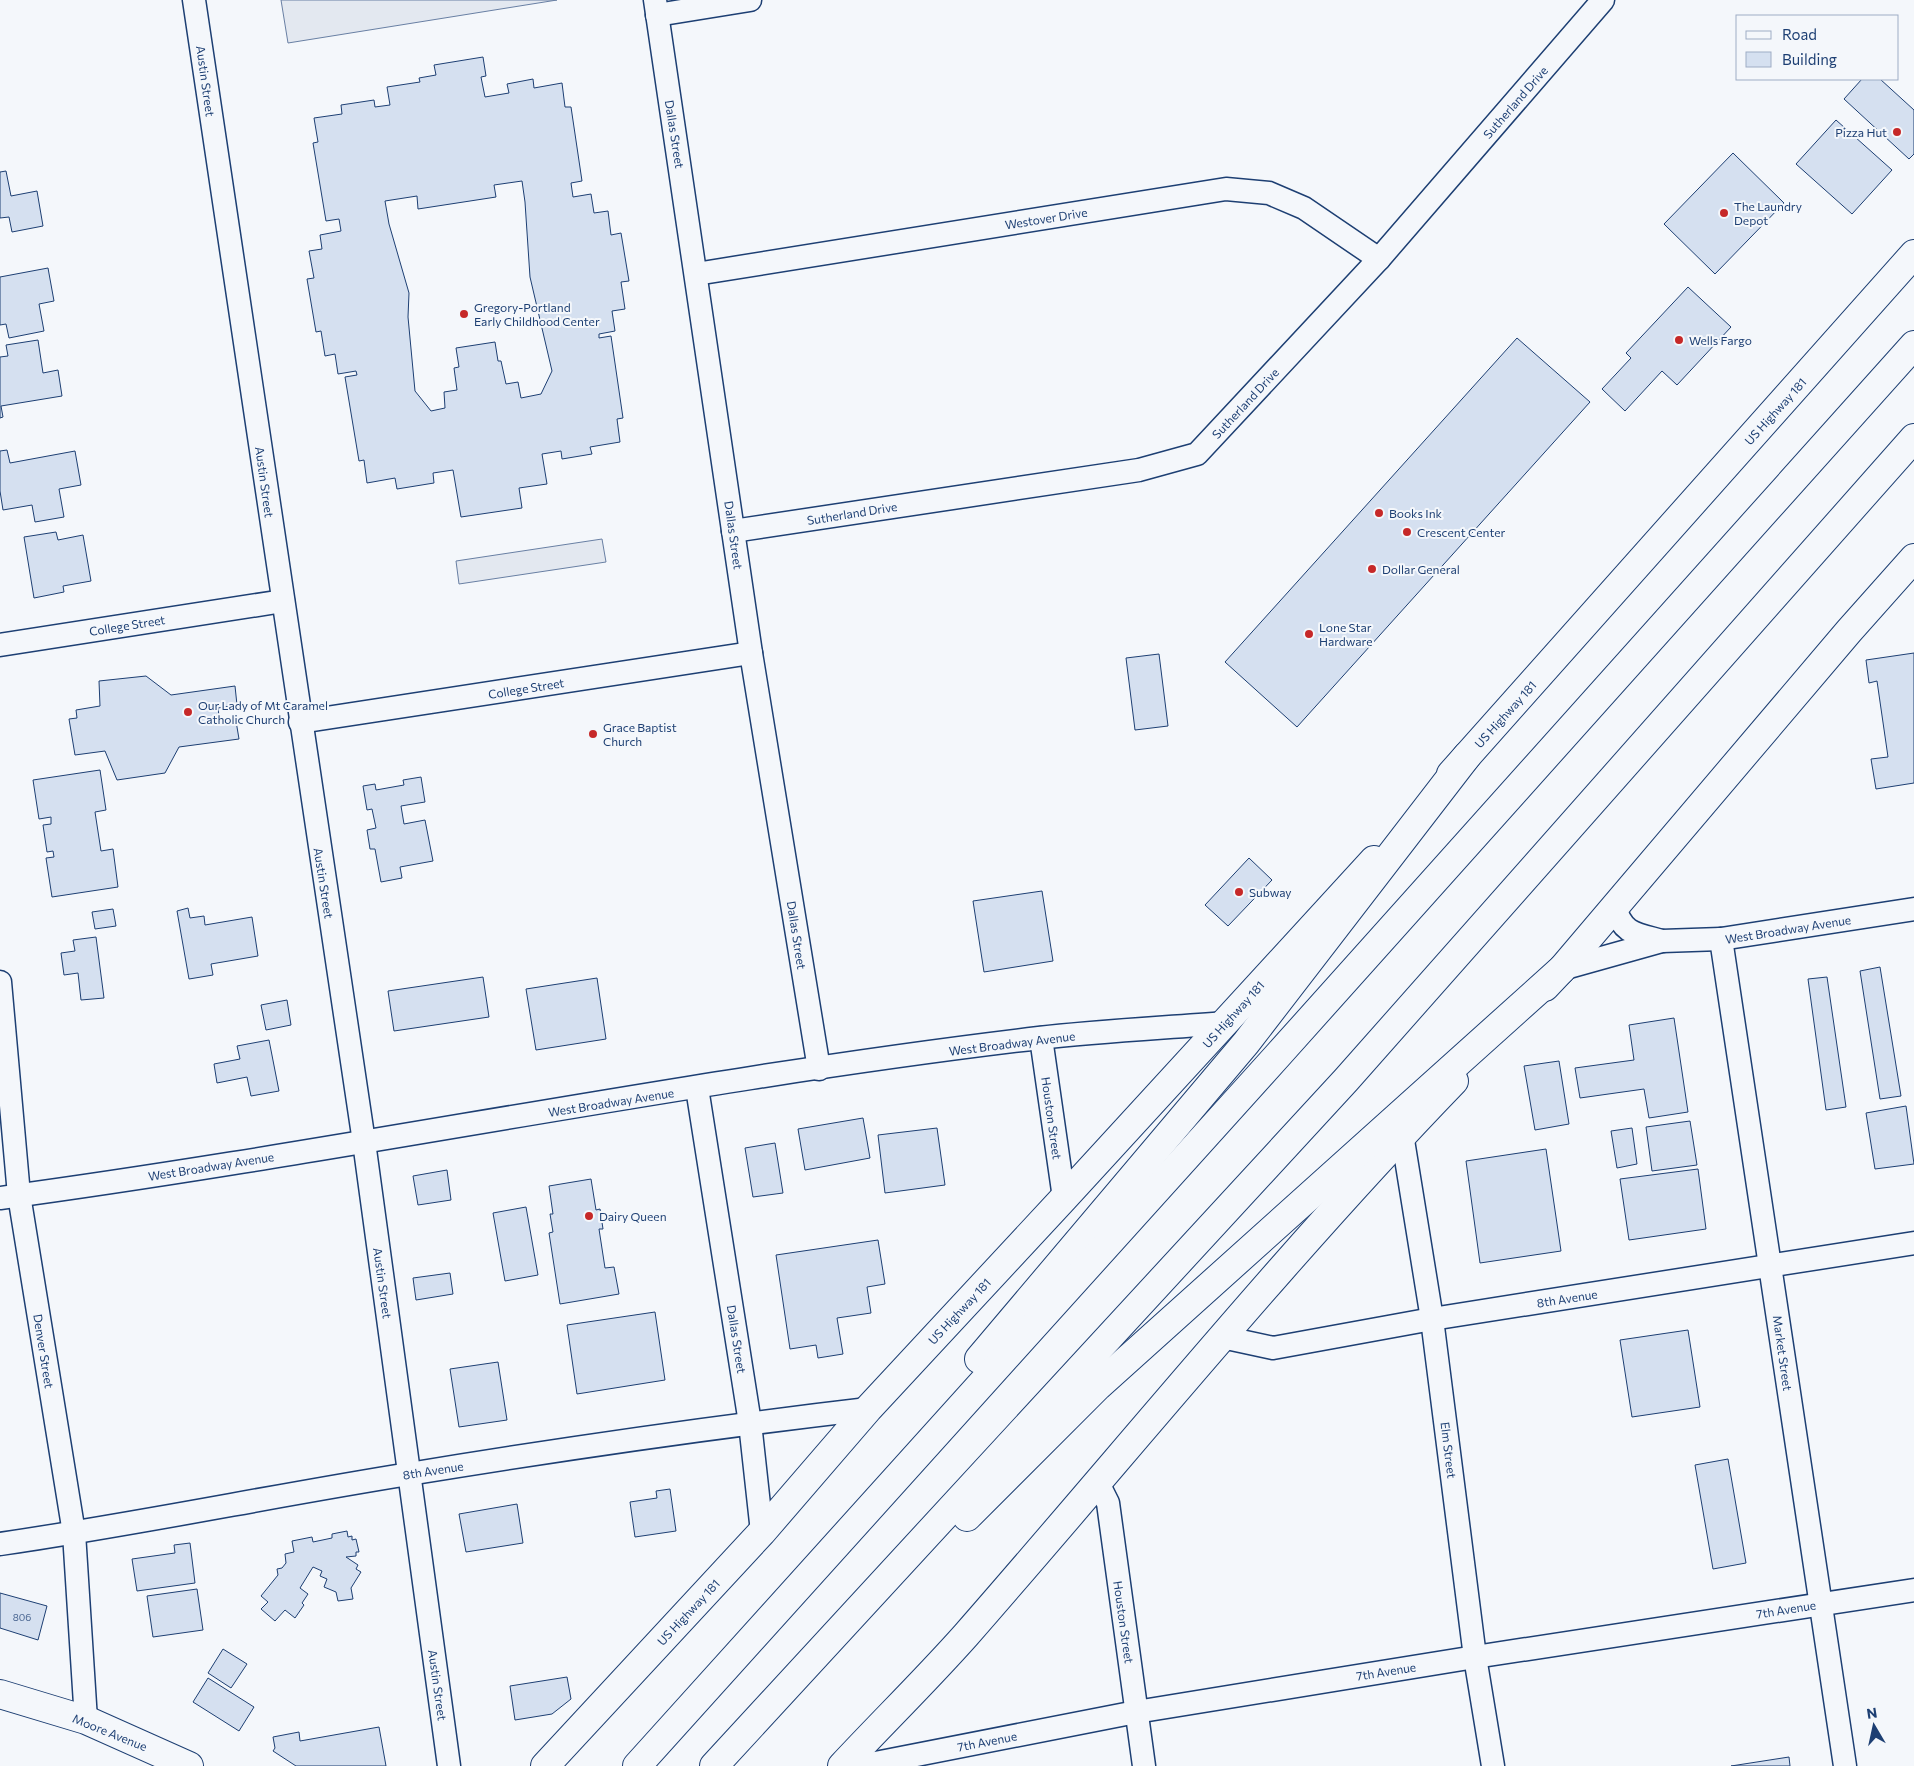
<svg xmlns="http://www.w3.org/2000/svg" width="1914" height="1766" font-family="Commissioner,sans-serif">
	<style>
		.parking { fill: #e3e8f0; stroke: #687fa3 }
		.building { fill: #d5e0f0; stroke: #1d3f73; fill-rule: evenodd }
		.lines { fill: none; stroke-linecap: round; stroke-linejoin: round }
		.minor-casing { stroke: #1d3f73; stroke-width: 25 }
		.major-casing { stroke: #1d3f73; stroke-width: 30 }
		.highway-casing { stroke: #1d3f73; stroke-width: 30 }
		.minor { stroke: #f4f7fb; stroke-width: 22 }
		.major { stroke: #f4f7fb; stroke-width: 28 }
		.highway { stroke: #f4f7fb; stroke-width: 28 }
		.poi-dot { fill: #c62828; stroke: #f4f7fb; stroke-width: 2 }
		.labels { text-anchor: middle; dominant-baseline: central; stroke-width: 4; stroke-linejoin: round; paint-order: stroke }
		.number-label { font-size: 10px; fill: #4b6792 }
		.street-label { font-size: 12px; fill: #1d3f73; stroke: #f4f7fb }
		.poi-label { font-size: 12px; fill: #1d3f73; stroke: #f4f7fb; text-anchor: start }
	</style>
	<rect width="100%" height="100%" fill="#f4f7fb"/>
	<g class="parking">
		<polygon points="281,0 557,0 288,43"/>
		<polygon points="602,539 606,562 459,584 456,561"/>
	</g>
	<g class="building">
		<path d="M 483,57 L 486,76 L 481,77 L 485,97 L 509,93 L 507,84 L 533,79 L 534,88 L 562,83 L 565,107 L 571,107 L 582,181 L 571,183 L 573,197 L 591,194 L 594,213 L 608,211 L 611,235 L 621,233 L 629,281 L 621,282 L 625,309 L 612,311 L 615,331 L 599,334 L 599,338 L 611,336 L 623,418 L 617,419 L 620,442 L 590,447 L 592,454 L 562,459 L 561,451 L 542,454 L 547,484 L 519,488 L 522,508 L 461,517 L 453,470 L 433,473 L 434,483 L 397,489 L 395,478 L 367,483 L 364,460 L 359,461 L 345,377 L 357,375 L 356,371 L 338,374 L 335,354 L 325,356 L 321,331 L 316,332 L 307,279 L 314,278 L 309,251 L 322,249 L 320,235 L 341,231 L 339,219 L 326,221 L 313,143 L 318,142 L 314,118 L 342,114 L 341,105 L 374,100 L 375,107 L 390,105 L 387,87 L 420,82 L 419,78 L 436,75 L 434,65 ZM 522,181 L 525,202 L 530,277 L 552,371 L 541,394 L 521,398 L 518,382 L 506,384 L 501,361 L 498,361 L 495,342 L 456,348 L 459,367 L 454,368 L 457,390 L 444,392 L 445,408 L 431,411 L 415,391 L 408,317 L 409,293 L 389,224 L 385,201 L 417,196 L 418,209 L 496,197 L 494,185 Z"/>
		<polygon points="1862,79 1880,79 1914,110 1914,154 1909,159 1844,99"/>
		<polygon points="1836,120 1892,170 1852,214 1796,164"/>
		<polygon points="1733,153 1784,203 1715,274 1664,224"/>
		<polygon points="6,171 11,196 37,191 43,226 12,232 9,217 0,218 0,172"/>
		<polygon points="48,268 54,301 39,304 44,331 9,338 6,324 0,325 0,277"/>
		<polygon points="1688,287 1731,327 1677,385 1662,371 1625,411 1602,389 1631,358 1626,353"/>
		<polygon points="1517,338 1590,402 1297,727 1225,662"/>
		<polygon points="38,340 43,373 58,370 62,396 1,406 3,417 0,418 0,357 8,356 6,345"/>
		<polygon points="7,450 10,463 75,451 81,485 59,489 64,517 35,522 32,505 3,510 0,491 0,451"/>
		<polygon points="56,532 58,540 83,535 91,581 63,586 64,592 34,598 24,537"/>
		<polygon points="1914,653 1914,783 1876,789 1871,759 1888,757 1877,681 1869,683 1866,660"/>
		<polygon points="1159,654 1168,726 1135,730 1126,658"/>
		<polygon points="146,676 171,695 235,686 237,705 218,708 220,724 236,721 239,739 179,747 165,773 117,780 105,751 75,755 69,719 77,718 76,710 100,706 99,681"/>
		<polygon points="100,770 106,810 95,812 101,851 113,849 118,887 52,897 46,858 54,857 53,851 47,852 43,825 51,824 51,817 39,819 33,780"/>
		<polygon points="421,777 425,802 401,806 404,824 425,820 433,861 400,867 402,878 381,882 375,849 370,849 367,830 376,828 372,809 367,810 363,786 375,784 376,790 404,785 403,780"/>
		<polygon points="1249,858 1272,880 1228,926 1205,905"/>
		<polygon points="1042,891 1053,961 984,972 973,901"/>
		<polygon points="188,908 190,918 204,916 205,925 252,917 258,956 211,964 213,975 189,979 177,911"/>
		<polygon points="113,909 116,926 95,929 92,912"/>
		<polygon points="96,937 104,998 81,1000 78,973 64,975 61,953 75,951 73,940"/>
		<polygon points="1880,967 1901,1096 1880,1099 1860,971"/>
		<polygon points="483,977 489,1017 394,1031 388,991"/>
		<polygon points="1827,977 1846,1107 1826,1110 1808,979"/>
		<polygon points="597,978 606,1039 536,1050 526,989"/>
		<polygon points="287,1000 291,1025 266,1030 261,1005"/>
		<polygon points="1674,1018 1688,1112 1649,1118 1644,1089 1580,1098 1575,1068 1634,1060 1629,1025"/>
		<polygon points="269,1040 279,1091 251,1096 247,1077 217,1083 214,1064 240,1059 237,1046"/>
		<polygon points="1559,1061 1569,1124 1535,1130 1524,1066"/>
		<polygon points="1906,1106 1914,1164 1875,1169 1866,1113"/>
		<polygon points="863,1118 870,1158 805,1170 798,1129"/>
		<polygon points="1690,1121 1697,1165 1652,1171 1646,1127"/>
		<polygon points="937,1128 945,1185 885,1193 878,1135"/>
		<polygon points="1632,1128 1637,1164 1617,1168 1611,1131"/>
		<polygon points="775,1143 783,1193 753,1197 745,1148"/>
		<polygon points="1546,1149 1561,1251 1480,1263 1466,1161"/>
		<polygon points="1698,1169 1706,1229 1629,1240 1620,1179"/>
		<polygon points="447,1170 451,1200 418,1205 413,1176"/>
		<polygon points="591,1179 596,1210 600,1209 603,1229 599,1229 605,1268 614,1267 619,1294 560,1304 549,1233 553,1232 550,1214 553,1214 549,1186"/>
		<polygon points="526,1207 538,1275 505,1281 493,1213"/>
		<polygon points="878,1240 885,1284 867,1287 871,1313 837,1318 843,1354 818,1358 816,1345 790,1349 776,1255"/>
		<polygon points="450,1273 453,1294 416,1300 413,1278"/>
		<polygon points="655,1312 665,1380 577,1394 567,1325"/>
		<polygon points="1688,1330 1700,1407 1632,1417 1620,1340"/>
		<polygon points="498,1362 507,1420 459,1427 450,1369"/>
		<polygon points="1728,1459 1746,1563 1713,1569 1695,1465"/>
		<polygon points="670,1489 676,1531 635,1537 630,1502 657,1498 656,1491"/>
		<polygon points="517,1504 523,1543 466,1552 459,1514"/>
		<polygon points="347,1531 348,1537 352,1536 352,1540 356,1539 359,1552 356,1552 356,1556 346,1557 358,1565 356,1569 361,1572 351,1588 353,1599 338,1601 336,1592 324,1587 327,1579 320,1576 322,1571 313,1567 300,1588 308,1594 302,1603 304,1605 295,1618 285,1610 275,1621 261,1609 268,1602 261,1596 278,1575 277,1569 282,1568 286,1563 285,1554 294,1552 292,1541 312,1537 313,1542 332,1538 332,1534"/>
		<polygon points="190,1543 195,1583 137,1591 132,1559 175,1553 174,1545"/>
		<polygon points="197,1589 203,1630 153,1637 147,1596"/>
		<polygon points="0,1593 47,1606 38,1640 0,1628"/>
		<polygon points="223,1649 247,1664 231,1688 208,1673"/>
		<polygon points="567,1677 571,1699 552,1714 515,1720 510,1686"/>
		<polygon points="208,1678 254,1707 239,1731 193,1702"/>
		<polygon points="379,1727 386,1766 296,1766 273,1751 275,1748 273,1737 299,1732 300,1741"/>
		<polygon points="1789,1757 1790,1766 1731,1766"/>
	</g>
	<g class="lines">
		<g class="minor-casing">
			<g id="minor">
				<polyline points="194,0 364,1142 449,1766"/>
				<polyline points="655,0 751,653 819,1069"/>
				<polyline points="657,15 750,0"/>
				<polyline points="696,274 1226,189 1269,193 1304,208 1379,259"/>
				<polyline points="733,531 1139,470 1197,454 1379,259 1603,0"/>
				<polyline points="0,645 283,601"/>
				<polyline points="300,722 751,653"/>
				<path d="M 1615,907 C 1622,934 1637,934 1662,941"/>
				<polyline points="1721,939 1845,1766"/>
				<polyline points="1562,969 1662,941 1721,939 1914,909"/>
				<polyline points="0,982 19,1195 74,1533 86,1720"/>
				<polyline points="1041,1038 1064,1198"/>
				<polyline points="697,1088 750,1423 762,1532"/>
				<polyline points="1402,1134 1432,1319 1475,1657 1493,1766"/>
				<path d="M 0,1198 C 347,1151 691,1079 1039,1038 C 1101,1031 1163,1028 1225,1023"/>
				<polyline points="1222,1337 1273,1348 1432,1319 1914,1243"/>
				<polyline points="1097,1481 1108,1503 1144,1766"/>
				<path d="M 0,1544 C 137,1524 272,1496 409,1474 C 561,1449 714,1427 868,1409"/>
				<polyline points="860,1766 1136,1712 1475,1657 1914,1590"/>
			</g>
		</g>
		<g class="major-casing">
			<g id="major">
				<polyline points="1451,774 1914,254"/>
				<polyline points="1545,987 1562,969 1849,631 1914,558"/>
				<polyline points="0,1694 86,1720 189,1766"/>
				<polyline points="545,1766 762,1532 868,1409 1064,1198 1374,860"/>
				<path d="M 842,1766 C 883,1722 926,1680 966,1635 C 1128,1450 1283,1258 1454,1081"/>
			</g>
		</g>
		<g class="highway-casing">
			<g id="highway">
				<polyline points="979,1359 1246,1043 1467,756"/>
				<polyline points="967,1517 1098,1386 1562,969"/>
				<polyline points="637,1766 1279,1054 1914,345"/>
				<polyline points="714,1766 1346,1080 1914,438"/>
			</g>
		</g>
		<use href="#minor" class="minor"/>
		<use href="#major" class="major"/>
		<use href="#highway" class="highway"/>
	</g>
	<g class="poi-dot">
		<circle cx="1897" cy="132" r="5"/>
		<circle cx="1724" cy="213" r="5"/>
		<circle cx="464" cy="314" r="5"/>
		<circle cx="1679" cy="340" r="5"/>
		<circle cx="1379" cy="513" r="5"/>
		<circle cx="1407" cy="532" r="5"/>
		<circle cx="1372" cy="569" r="5"/>
		<circle cx="1309" cy="634" r="5"/>
		<circle cx="188" cy="712" r="5"/>
		<circle cx="593" cy="734" r="5"/>
		<circle cx="1239" cy="892" r="5"/>
		<circle cx="589" cy="1216" r="5"/>
	</g>
	<g class="labels">
		<g class="number-label">
			<text x="22" y="1617">806</text>
		</g>
		<g class="street-label">
			<text transform="translate(206 81) rotate(82)">Austin Street</text>
			<text transform="translate(1515 102) rotate(-49)">Sutherland Drive</text>
			<text transform="translate(675 134) rotate(81)">Dallas Street</text>
			<text transform="translate(1046 218) rotate(-9)">Westover Drive</text>
			<text transform="translate(1245 403) rotate(-47)">Sutherland Drive</text>
			<text transform="translate(1775 411) rotate(-48)">US Highway 181</text>
			<text transform="translate(265 482) rotate(82)">Austin Street</text>
			<text transform="translate(852 513) rotate(-9)">Sutherland Drive</text>
			<text transform="translate(734 535) rotate(82)">Dallas Street</text>
			<text transform="translate(127 625) rotate(-9)">College Street</text>
			<text transform="translate(526 688) rotate(-9)">College Street</text>
			<text transform="translate(1505 714) rotate(-48)">US Highway 181</text>
			<text transform="translate(324 883) rotate(81)">Austin Street</text>
			<text transform="translate(1788 929) rotate(-9)">West Broadway Avenue</text>
			<text transform="translate(797 935) rotate(81)">Dallas Street</text>
			<text transform="translate(1233 1014) rotate(-48)">US Highway 181</text>
			<text transform="translate(1012 1043) rotate(-7)">West Broadway Avenue</text>
			<text transform="translate(611 1102) rotate(-9)">West Broadway Avenue</text>
			<text transform="translate(1052 1118) rotate(82)">Houston Street</text>
			<text transform="translate(211 1166) rotate(-9)">West Broadway Avenue</text>
			<text transform="translate(383 1283) rotate(82)">Austin Street</text>
			<text transform="translate(1567 1298) rotate(-9)">8th Avenue</text>
			<text transform="translate(959 1311) rotate(-47)">US Highway 181</text>
			<text transform="translate(737 1339) rotate(81)">Dallas Street</text>
			<text transform="translate(44 1351) rotate(81)">Denver Street</text>
			<text transform="translate(1783 1353) rotate(82)">Market Street</text>
			<text transform="translate(1449 1450) rotate(83)">Elm Street</text>
			<text transform="translate(433 1470) rotate(-9)">8th Avenue</text>
			<text transform="translate(1786 1609) rotate(-9)">7th Avenue</text>
			<text transform="translate(688 1612) rotate(-47)">US Highway 181</text>
			<text transform="translate(1124 1622) rotate(82)">Houston Street</text>
			<text transform="translate(1386 1671) rotate(-9)">7th Avenue</text>
			<text transform="translate(438 1685) rotate(82)">Austin Street</text>
			<text transform="translate(110 1732) rotate(22)">Moore Avenue</text>
			<text transform="translate(987 1741) rotate(-11)">7th Avenue</text>
		</g>
		<g class="poi-label">
			<text x="1887" y="132" text-anchor="end">Pizza Hut</text>
			<text x="1734" y="206">The Laundry<tspan x="1734" dy="14">Depot</tspan></text>
			<text x="474" y="307">Gregory-Portland<tspan x="474" dy="14">Early Childhood Center</tspan></text>
			<text x="1689" y="340">Wells Fargo</text>
			<text x="1389" y="513">Books Ink</text>
			<text x="1417" y="532">Crescent Center</text>
			<text x="1382" y="569">Dollar General</text>
			<text x="1319" y="627">Lone Star<tspan x="1319" dy="14">Hardware</tspan></text>
			<text x="198" y="705">Our Lady of Mt Caramel<tspan x="198" dy="14">Catholic Church</tspan></text>
			<text x="603" y="727">Grace Baptist<tspan x="603" dy="14">Church</tspan></text>
			<text x="1249" y="892">Subway</text>
			<text x="599" y="1216">Dairy Queen</text>
		</g>
	</g>
	<rect x="1736" y="15" width="162" height="65" fill="#f4f7fb" stroke="#9eadc5"/>
	<rect x="1746" y="31" width="25" height="8" fill="#f4f7fb" stroke="#9eadc5"/>
	<text x="1782" y="40" font-size="15" fill="#1d3f73">Road</text>
	<rect x="1746" y="52" width="25" height="15" fill="#d5e0f0" stroke="#9eadc5"/>
	<text x="1782" y="65" font-size="15" fill="#1d3f73">Building</text>
	<g transform="translate(1874 1726) rotate(351)" stroke="#f4f7fb" stroke-width="4" paint-order="stroke">
	<path d="M0-4L9 19L0 12L-9 19Z" fill="#1d3f73"/>
	<text y="-8" font-size="14" font-weight="bold" text-anchor="middle" fill="#1d3f73">N</text>
	</g>
</svg>
